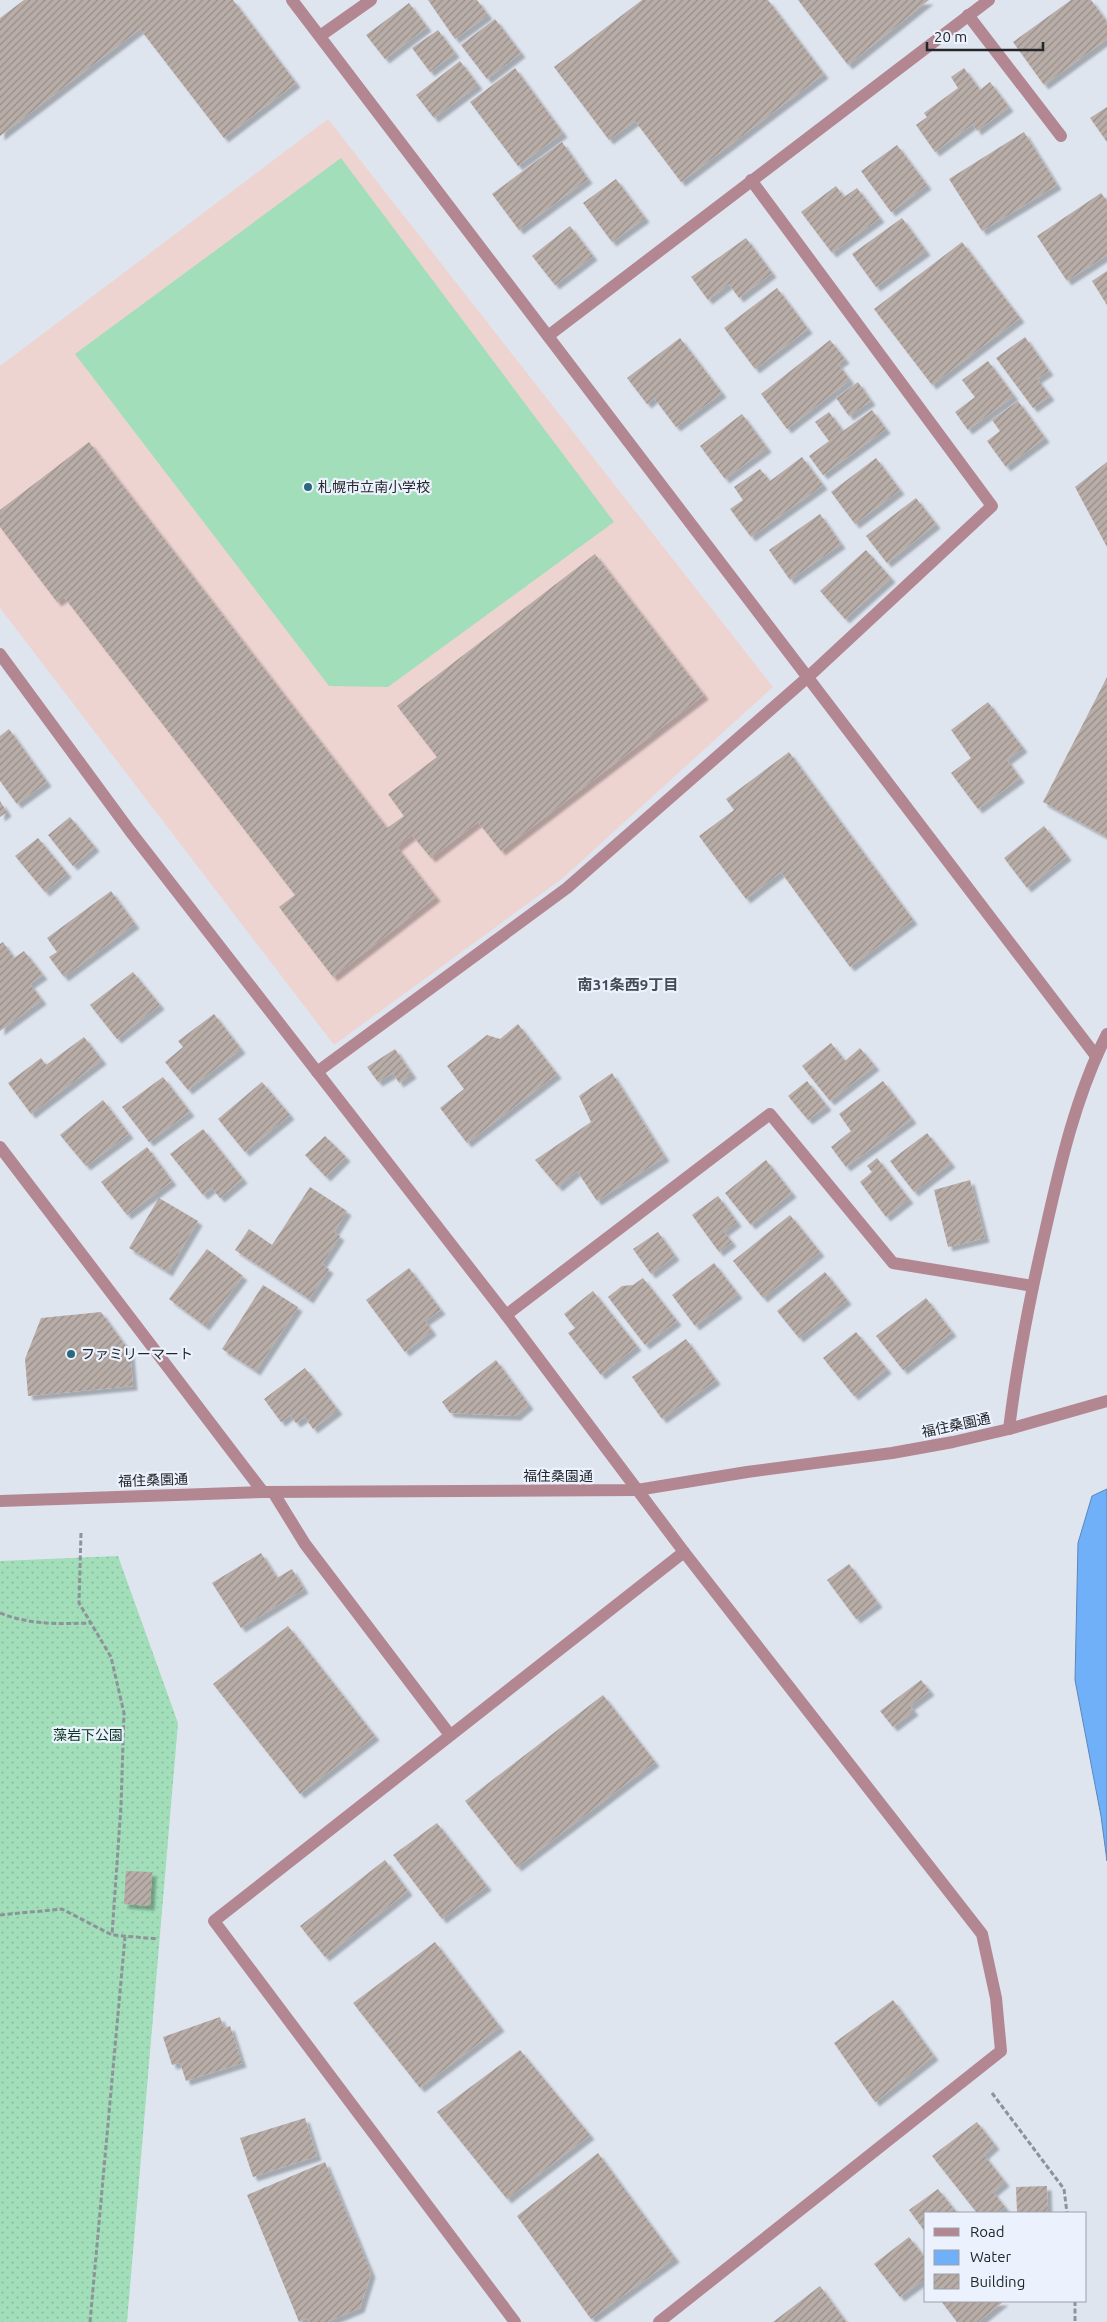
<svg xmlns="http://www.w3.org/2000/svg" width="1107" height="2322" font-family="Ubuntu,'Noto Sans JP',sans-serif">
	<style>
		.education { fill: #eed4d0 }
		.grass { fill: url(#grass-dots) }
		.garden { fill: #a1deb9 }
		.water { fill: #70b0f9; stroke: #5987bb }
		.building { fill: url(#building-hatch); filter: url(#shadow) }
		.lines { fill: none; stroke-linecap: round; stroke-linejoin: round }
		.path { stroke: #8e939a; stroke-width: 3; stroke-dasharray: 5 2.5; stroke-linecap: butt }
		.minor { stroke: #b38791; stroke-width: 12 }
		.poi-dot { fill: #2a687e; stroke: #ecf2fd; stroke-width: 2 }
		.labels { text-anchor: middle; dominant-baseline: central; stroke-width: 4.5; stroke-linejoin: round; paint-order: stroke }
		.poi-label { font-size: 14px; fill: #24262a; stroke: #ecf2fd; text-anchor: start }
		.street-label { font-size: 14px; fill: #24262a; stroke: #ecf2fd }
		.park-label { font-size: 14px; fill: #0c3822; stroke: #ecf2fd }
		.neighbourhood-label { font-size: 15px; font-weight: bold; fill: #454a53; stroke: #ecf2fd }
	</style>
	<defs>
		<pattern id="grass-dots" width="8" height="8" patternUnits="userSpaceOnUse" patternTransform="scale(1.25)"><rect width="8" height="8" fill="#a1deb9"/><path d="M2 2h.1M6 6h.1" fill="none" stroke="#8abe9f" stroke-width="1.8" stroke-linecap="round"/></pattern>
		<pattern id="building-hatch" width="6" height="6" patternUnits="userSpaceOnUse" patternTransform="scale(1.25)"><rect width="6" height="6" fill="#b9ada8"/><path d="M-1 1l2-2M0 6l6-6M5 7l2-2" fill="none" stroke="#968d89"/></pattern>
		<filter id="shadow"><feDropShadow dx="4.5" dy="4.5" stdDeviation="1" flood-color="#0004"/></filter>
	</defs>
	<rect width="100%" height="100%" fill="#dfe5ef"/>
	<polygon class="education" points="328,119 773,687 563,878 334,1045 0,608 0,366"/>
	<polygon class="grass" points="118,1556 178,1723 127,2322 0,2322 0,1561"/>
	<polygon class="garden" points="341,158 614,522 388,687 329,686 75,354"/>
	<polygon class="water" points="1107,1489 1107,1861 1101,1816 1075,1680 1078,1543 1092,1496"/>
	<g class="building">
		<polygon points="24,0 233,0 296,83 224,138 140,29 0,136 0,18"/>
		<polygon points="428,0 477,0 488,15 455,39"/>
		<polygon points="642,0 768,0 824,74 681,182 635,121 609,140 554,67"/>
		<polygon points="798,0 929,0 848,65"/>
		<polygon points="1071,0 1091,0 1107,22 1107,39 1044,85 1013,42"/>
		<polygon points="409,3 427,27 385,59 366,35"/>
		<polygon points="495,19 521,53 487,79 461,45"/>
		<polygon points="438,30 455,53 430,72 412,48"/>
		<polygon points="460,61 478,85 434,118 416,95"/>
		<polygon points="515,68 563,133 518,166 470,102"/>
		<polygon points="964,68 980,90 990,82 1009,107 977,131 973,124 935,152 916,125 927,117 924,113 958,88 951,77"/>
		<polygon points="1107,107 1107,142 1090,118"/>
		<polygon points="1024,132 1057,185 982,231 949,179"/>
		<polygon points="562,142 588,179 519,230 492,194"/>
		<polygon points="897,145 927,185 891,212 861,171"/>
		<polygon points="616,179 645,218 612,242 583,203"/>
		<polygon points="836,186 844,197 857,188 880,218 832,253 801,212"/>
		<polygon points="1101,193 1107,201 1107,255 1067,281 1037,236"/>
		<polygon points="902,218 926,251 876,287 852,254"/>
		<polygon points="570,226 593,256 555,285 532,256"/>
		<polygon points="746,238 772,273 739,298 729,284 708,300 691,277"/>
		<polygon points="962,242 1020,318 932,385 874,309"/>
		<polygon points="1107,271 1107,305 1092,281"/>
		<polygon points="777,288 808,329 755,369 724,328"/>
		<polygon points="1025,337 1049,371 1037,379 1050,396 1033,408 996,358"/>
		<polygon points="680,338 722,393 676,427 654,398 647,404 627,378"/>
		<polygon points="830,340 845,359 838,364 850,380 787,429 761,394"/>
		<polygon points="988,361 1014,396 968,430 955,412 975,397 962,380"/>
		<polygon points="858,382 871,401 849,416 836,398"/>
		<polygon points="1018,401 1045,438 1006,467 987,441 1000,431 992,420"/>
		<polygon points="872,410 886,429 823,475 809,456 829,441 815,422 829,412 843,431"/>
		<polygon points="742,414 767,448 725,479 700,446"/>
		<polygon points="89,442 387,828 404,816 388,794 437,757 397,706 595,554 704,695 501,851 478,822 431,858 412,835 397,847 436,897 333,977 279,907 295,895 64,597 57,602 0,527 0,510"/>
		<polygon points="802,457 823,485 751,537 730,509 743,500 734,487 760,469 770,481"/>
		<polygon points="876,458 900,490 855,524 831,492"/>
		<polygon points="1107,462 1107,547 1075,487"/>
		<polygon points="916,498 936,524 887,563 866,536"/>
		<polygon points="820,514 841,544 790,580 769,550"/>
		<polygon points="866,550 891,578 845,619 820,591"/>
		<polygon points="1107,677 1107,837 1043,802"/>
		<polygon points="988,702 1023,748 1007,760 1020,778 978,809 951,773 971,758 951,730"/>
		<polygon points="9,729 47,782 17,804 0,781 0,736"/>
		<polygon points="789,752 913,920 850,967 781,872 746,899 699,836 734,810 726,799"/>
		<polygon points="0,801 7,812 0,817"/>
		<polygon points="70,817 95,847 73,866 48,835"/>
		<polygon points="1044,826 1067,856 1027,888 1004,858"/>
		<polygon points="38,838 67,873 45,892 15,856"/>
		<polygon points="111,891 135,924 64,977 49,957 57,952 47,938"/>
		<polygon points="3,942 14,958 24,951 43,975 30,984 42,1000 0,1031 0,944"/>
		<polygon points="133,972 160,1005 117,1039 90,1005"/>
		<polygon points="214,1014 241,1049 188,1090 165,1062 183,1047 178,1041"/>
		<polygon points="518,1024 557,1074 467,1143 440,1108 464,1089 447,1066 487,1035 500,1039"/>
		<polygon points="84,1037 102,1060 31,1114 8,1083 41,1058 46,1065"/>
		<polygon points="831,1043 845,1061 860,1048 875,1066 830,1101 802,1066"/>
		<polygon points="395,1049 412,1074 399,1083 393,1073 378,1082 367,1067"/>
		<polygon points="612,1073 665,1157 597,1201 577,1171 558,1187 535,1160 591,1122 579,1096"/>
		<polygon points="163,1077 190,1112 149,1142 122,1107"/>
		<polygon points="807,1081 827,1106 808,1120 788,1096"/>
		<polygon points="883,1081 912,1119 846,1167 831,1147 851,1131 839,1114"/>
		<polygon points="262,1082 290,1115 245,1152 218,1119"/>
		<polygon points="103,1100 129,1134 86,1166 60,1135"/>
		<polygon points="203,1129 243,1179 220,1198 212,1188 203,1195 170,1154"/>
		<polygon points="927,1133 951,1163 914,1192 890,1161"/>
		<polygon points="325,1136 346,1157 326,1177 305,1155"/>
		<polygon points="147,1147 172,1181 127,1215 101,1182"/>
		<polygon points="877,1158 909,1199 886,1217 860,1182 872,1172 867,1166"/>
		<polygon points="766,1160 792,1193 751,1225 725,1193"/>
		<polygon points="970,1180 985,1238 948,1247 934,1190"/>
		<polygon points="310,1187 347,1211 334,1232 340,1236 322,1264 329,1269 309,1299 235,1250 249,1229 272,1245"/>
		<polygon points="718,1196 737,1222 724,1232 732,1242 719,1252 692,1215"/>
		<polygon points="159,1198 198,1221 168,1272 129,1248"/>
		<polygon points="790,1215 820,1252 763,1298 733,1261"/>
		<polygon points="658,1232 675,1256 651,1274 633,1249"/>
		<polygon points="207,1249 243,1276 205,1326 169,1299"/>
		<polygon points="714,1263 738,1294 695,1326 672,1295"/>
		<polygon points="409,1268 441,1310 425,1321 432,1331 405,1352 366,1300"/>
		<polygon points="825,1272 847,1300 799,1338 777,1311"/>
		<polygon points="643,1278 677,1321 645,1345 608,1297 622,1286 633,1285"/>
		<polygon points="263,1285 298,1307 256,1371 222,1349"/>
		<polygon points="593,1291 637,1346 601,1375 568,1333 575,1328 564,1314"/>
		<polygon points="926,1298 952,1332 903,1370 876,1336"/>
		<polygon points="101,1312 130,1352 133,1386 28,1396 25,1359 41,1318"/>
		<polygon points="856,1332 887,1369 854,1396 823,1358"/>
		<polygon points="686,1339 716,1380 662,1419 632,1377"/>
		<polygon points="496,1360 529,1405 516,1416 450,1413 442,1402"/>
		<polygon points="305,1368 338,1410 313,1429 305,1417 296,1423 290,1415 281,1422 264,1399"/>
		<polygon points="261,1553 277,1578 292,1569 304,1589 241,1628 212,1583"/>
		<polygon points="849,1564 878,1603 856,1619 827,1580"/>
		<polygon points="288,1626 375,1736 300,1794 213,1684"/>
		<polygon points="921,1680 930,1691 910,1706 914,1711 893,1727 880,1711"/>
		<polygon points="603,1695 655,1762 517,1867 465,1801"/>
		<polygon points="437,1823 487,1886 442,1919 393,1855"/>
		<polygon points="385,1860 408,1891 325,1957 300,1926"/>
		<polygon points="126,1871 152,1872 150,1906 124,1904"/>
		<polygon points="435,1942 500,2027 420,2088 353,2003"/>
		<polygon points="893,2000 934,2056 875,2102 834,2043"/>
		<polygon points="220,2017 224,2028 230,2026 242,2063 186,2081 180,2063 172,2065 163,2037"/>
		<polygon points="520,2050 590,2135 507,2199 437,2112"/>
		<polygon points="305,2118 317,2156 253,2177 240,2138"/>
		<polygon points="977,2122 995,2145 984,2155 1005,2182 993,2192 1005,2207 996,2213 977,2213 932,2156"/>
		<polygon points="598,2153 675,2258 591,2319 517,2216"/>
		<polygon points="325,2162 371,2273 360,2308 327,2322 309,2322 307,2318 299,2322 247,2195"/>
		<polygon points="1047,2186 1048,2213 1017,2213 1016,2187"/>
		<polygon points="938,2189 957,2213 926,2213 926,2233 909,2210"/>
		<polygon points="909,2237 926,2259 926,2278 900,2297 874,2264"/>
		<polygon points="820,2286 846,2322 773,2322"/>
		<polygon points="941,2301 1004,2301 978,2322 957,2322"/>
	</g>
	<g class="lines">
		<g class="path">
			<polyline points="81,1533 79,1603 111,1657 124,1713 121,1806 112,1935"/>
			<path d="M 0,1613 C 30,1625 59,1624 91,1623"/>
			<polyline points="0,1915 62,1909 112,1935 158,1939"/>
			<polyline points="992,2093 1064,2189 1067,2213"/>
			<polyline points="1075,2301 1075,2322"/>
			<polyline points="90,2322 125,1937"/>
		</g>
		<g class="minor">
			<polyline points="292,0 1096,1056"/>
			<polyline points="968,15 1061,136"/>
			<polyline points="320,36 371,0"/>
			<polyline points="548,336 989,0"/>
			<polyline points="0,654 130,831 506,1315 684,1552 982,1934 996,1998 1001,2051 659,2322"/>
			<polyline points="317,1072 567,888 808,677 992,506 751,180"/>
			<polyline points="0,1147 263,1492"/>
			<polyline points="506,1315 770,1114 893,1263 1033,1286"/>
			<path d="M 1009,1429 C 1017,1363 1030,1297 1045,1232 C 1060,1165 1076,1095 1107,1034"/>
			<polyline points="273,1492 305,1544 450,1735"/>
			<polyline points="0,1501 263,1492 637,1490 747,1472 892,1453 953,1442 1009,1429 1107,1401"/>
			<polyline points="515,2322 214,1921 684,1552"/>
		</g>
	</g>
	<g class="poi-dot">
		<circle cx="308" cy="487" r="5"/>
		<circle cx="71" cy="1354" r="5"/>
	</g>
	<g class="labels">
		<g class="poi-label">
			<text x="318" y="487">札幌市立南小学校</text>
			<text x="81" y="1354">ファミリーマート</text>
		</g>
		<g class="street-label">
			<text transform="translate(956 1425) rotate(-12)">福住桑園通</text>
			<text x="558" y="1476">福住桑園通</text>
			<text transform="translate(153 1480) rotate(-2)">福住桑園通</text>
		</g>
		<g class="park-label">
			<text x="88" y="1735">藻岩下公園</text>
		</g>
		<g class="neighbourhood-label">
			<text x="628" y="984">南31条西9丁目</text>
		</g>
	</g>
	<rect x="924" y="2212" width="162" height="90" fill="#ecf2fd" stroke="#9ca0a9"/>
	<rect x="934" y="2228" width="25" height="8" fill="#b38791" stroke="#9ca0a9"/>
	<text x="970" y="2237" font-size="15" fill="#24262a">Road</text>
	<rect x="934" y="2250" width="25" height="15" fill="#70b0f9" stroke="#9ca0a9"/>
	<text x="970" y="2262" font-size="15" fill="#24262a">Water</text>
	<rect x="934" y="2274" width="25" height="15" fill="url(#building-hatch)" stroke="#9ca0a9"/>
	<text x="970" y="2287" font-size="15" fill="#24262a">Building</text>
	<path d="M927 42v8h116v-8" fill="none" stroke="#24262a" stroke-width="2.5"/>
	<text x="934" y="42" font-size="15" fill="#24262a" stroke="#ecf2fd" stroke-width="4" paint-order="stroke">20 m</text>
</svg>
